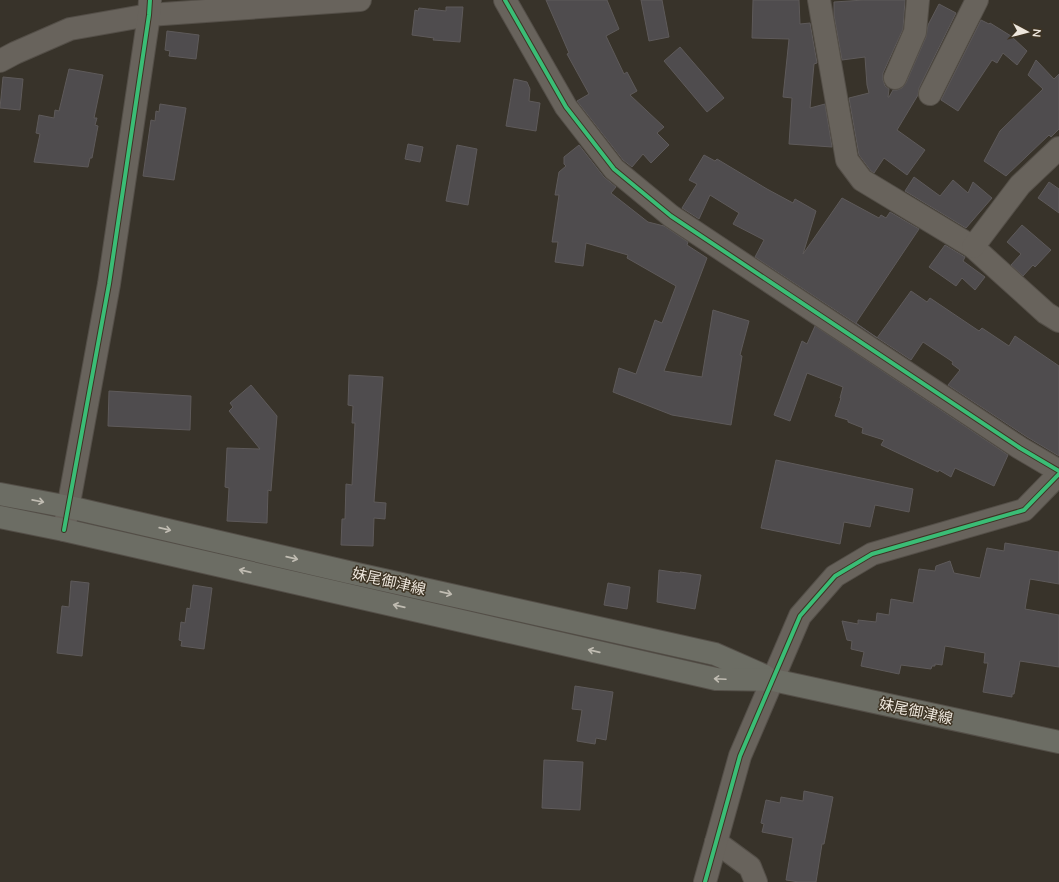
<svg xmlns="http://www.w3.org/2000/svg" width="1059" height="882" font-family="Mulish,'Noto Sans JP',sans-serif">
	<style>
		.building { fill: #4f4c4e; stroke: #5e5a5a }
		.lines { fill: none; stroke-linecap: round; stroke-linejoin: round }
		.minor-casing { stroke: #544f48; stroke-width: 24 }
		.major-casing { stroke: #544f48; stroke-width: 24 }
		.minor { stroke: #68635c; stroke-width: 22 }
		.major { stroke: #6c6d64; stroke-width: 22 }
		.cycleway-casing { stroke: #3e3424; stroke-width: 6 }
		.cycleway { stroke: #3abd76; stroke-width: 4 }
		.oneway { stroke: #c0bcb2 }
		.labels { text-anchor: middle; dominant-baseline: central; stroke-width: 3; stroke-linejoin: round; paint-order: stroke }
		.street-label { font-size: 15px; fill: #ede6dc; stroke: #3e3424 }
	</style>
	<rect width="100%" height="100%" fill="#38332a"/>
	<g class="building">
		<polygon points="546,0 607,0 619,29 606,36 624,74 627,72 637,91 630,95 664,127 657,133 669,145 651,163 643,154 632,167 623,160 577,101 589,94 567,54 569,53"/>
		<polygon points="641,0 662,0 669,37 649,41"/>
		<polygon points="753,0 799,0 800,24 810,23 817,63 814,64 810,108 825,104 832,147 789,144 792,98 783,97 789,39 752,38"/>
		<polygon points="864,0 905,0 903,29 883,73 883,80 885,86 889,89 888,97 889,97 893,90 897,90 902,88 906,83 926,37 928,25 939,4 956,13 919,88 918,95 897,130 925,150 907,175 884,158 874,173 871,171 859,155 849,98 869,93 867,85 865,57 842,60 834,15 834,2"/>
		<polygon points="446,7 463,7 460,42 433,40 434,38 412,35 415,10 418,11 419,8 446,11"/>
		<polygon points="981,20 989,24 990,23 1011,36 1027,51 1017,65 1003,53 997,63 992,60 958,111 941,100"/>
		<polygon points="167,31 199,35 196,59 169,56 170,51 165,50"/>
		<polygon points="680,47 724,98 707,112 664,61"/>
		<polygon points="1036,60 1054,79 1059,74 1059,129 1051,137 1049,135 1006,176 984,161 1000,131 1043,89 1028,75"/>
		<polygon points="69,69 103,75 94,118 97,118 95,125 98,126 92,158 90,158 88,167 34,162 40,134 36,133 39,115 54,118 55,110 59,111"/>
		<polygon points="3,77 23,79 20,110 0,108"/>
		<polygon points="514,79 527,82 530,89 529,101 540,103 536,131 506,126"/>
		<polygon points="160,104 186,108 174,180 143,176 151,120 155,121 156,111 159,112"/>
		<polygon points="408,144 423,147 420,162 405,159"/>
		<polygon points="457,145 477,149 468,205 446,201"/>
		<polygon points="579,145 604,177 616,187 611,193 648,222 664,226 688,242 687,245 707,258 664,371 702,377 713,310 749,321 740,355 742,356 731,425 672,415 613,392 619,368 636,374 655,320 662,323 676,286 627,258 628,255 586,243 583,266 555,262 558,242 552,242 559,195 555,195 559,172 566,166 564,164 564,157"/>
		<polygon points="704,155 715,161 717,159 767,189 793,203 795,199 816,211 803,254 842,198 879,218 881,215 886,218 890,212 919,229 856,323 877,338 911,291 927,302 930,298 979,331 982,328 1009,346 1015,336 1059,366 1059,456 1027,437 948,385 960,370 952,364 953,362 923,342 911,360 755,257 764,240 733,224 739,213 710,195 699,219 682,208 697,184 689,180"/>
		<polygon points="914,177 940,196 953,180 968,193 973,182 992,198 966,228 905,191"/>
		<polygon points="1049,182 1059,189 1059,213 1038,198"/>
		<polygon points="1022,225 1051,250 1035,267 1033,265 1023,276 1011,265 1021,254 1007,242"/>
		<polygon points="945,245 965,257 963,261 985,277 975,290 962,278 956,286 929,267"/>
		<polygon points="815,326 1008,455 994,486 955,468 951,477 939,470 938,472 881,445 884,440 862,433 863,428 848,422 848,420 835,416 841,398 840,398 843,387 807,373 790,421 774,415 802,341 807,344"/>
		<polygon points="349,375 383,377 374,502 386,503 385,519 374,518 373,546 341,545 342,519 345,519 346,484 352,485 355,423 352,423 353,406 348,405"/>
		<polygon points="251,385 277,416 271,491 268,490 267,523 227,521 229,488 225,487 227,448 260,449 229,411 233,407 230,403"/>
		<polygon points="109,391 191,396 190,430 108,426"/>
		<polygon points="776,460 913,489 909,512 875,505 870,527 844,522 840,544 761,528"/>
		<polygon points="1005,543 1059,552 1059,584 1030,579 1025,609 1059,615 1059,667 1020,661 1014,694 1012,694 1012,697 983,692 988,663 984,663 985,653 945,646 942,665 935,664 935,666 932,666 931,669 901,665 899,674 861,666 864,652 851,649 852,641 847,640 842,621 858,624 858,620 876,622 877,613 889,615 891,599 913,603 919,569 935,571 936,566 950,561 954,573 980,578 987,548 1004,551"/>
		<polygon points="659,570 680,573 680,572 701,575 695,609 657,602"/>
		<polygon points="71,581 89,583 82,656 57,653 62,606 69,607"/>
		<polygon points="608,583 630,587 627,609 604,605"/>
		<polygon points="193,585 212,588 204,649 181,646 182,641 179,640 181,622 185,623 187,608 190,609"/>
		<polygon points="575,686 613,692 606,740 596,738 595,744 577,741 582,710 572,709"/>
		<polygon points="544,760 583,762 580,810 542,808"/>
		<polygon points="804,791 833,797 824,844 822,844 816,882 799,882 786,880 793,838 762,832 764,824 761,823 766,800 780,803 781,797 803,801"/>
	</g>
	<g class="lines">
		<g class="minor-casing">
			<g id="minor">
				<polyline points="505,0 566,107 614,169 671,216 1020,448 1059,471"/>
				<polyline points="819,0 847,160 862,180 973,247 1046,313 1059,321"/>
				<polyline points="0,61 15,53 70,29 149,15 360,0"/>
				<polyline points="895,78 915,32 918,0"/>
				<polyline points="930,94 977,0"/>
				<polyline points="973,247 1020,185 1059,148"/>
				<polyline points="64,530 109,284 149,15 150,0"/>
				<polyline points="716,842 750,867 756,882"/>
				<polyline points="705,882 740,756 800,616 835,576 872,554 1024,510 1059,474"/>
			</g>
		</g>
		<g class="major-casing">
			<g id="major">
				<polyline points="0,494 69,507 348,572 715,654 765,676"/>
				<polyline points="0,517 64,530 716,679 773,680 1059,742"/>
			</g>
		</g>
		<use href="#minor" class="minor"/>
		<use href="#major" class="major"/>
		<g class="cycleway-casing">
			<g id="cycleway">
				<polyline points="505,0 566,107 614,169 671,216 1020,448 1059,471"/>
				<polyline points="64,530 109,284 149,15 150,0"/>
				<polyline points="705,882 740,756 800,616 835,576 872,554 1024,510 1059,474"/>
			</g>
		</g>
		<use href="#cycleway" class="cycleway"/>
	</g>
	<defs><path id="oneway-shaft" d="M-6 0H5M1.5-3L5.5 0L1.5 3" fill="none" stroke-width="1.6" stroke-linecap="round" stroke-linejoin="round"/></defs>
	<g class="oneway">
		<use href="#oneway-shaft" transform="translate(38 501) rotate(11)"/>
		<use href="#oneway-shaft" transform="translate(165 529) rotate(13)"/>
		<use href="#oneway-shaft" transform="translate(292 558) rotate(13)"/>
		<use href="#oneway-shaft" transform="translate(245 571) rotate(-167)"/>
		<use href="#oneway-shaft" transform="translate(446 593) rotate(13)"/>
		<use href="#oneway-shaft" transform="translate(399 606) rotate(-167)"/>
		<use href="#oneway-shaft" transform="translate(594 651) rotate(-167)"/>
		<use href="#oneway-shaft" transform="translate(720 679) rotate(-177)"/>
	</g>
	<g class="labels">
		<g class="street-label">
			<text transform="translate(389 581) rotate(13)">妹尾御津線</text>
			<text transform="translate(916 711) rotate(12)">妹尾御津線</text>
		</g>
	</g>
	<g transform="translate(1027 32) rotate(97)" stroke="#3e3424" stroke-width="3" paint-order="stroke">
	<path d="M0-3L7 15L0 10L-7 15Z" fill="#ede6dc"/>
	<text y="-6" font-size="11" font-weight="bold" text-anchor="middle" fill="#ede6dc">N</text>
	</g>
</svg>
